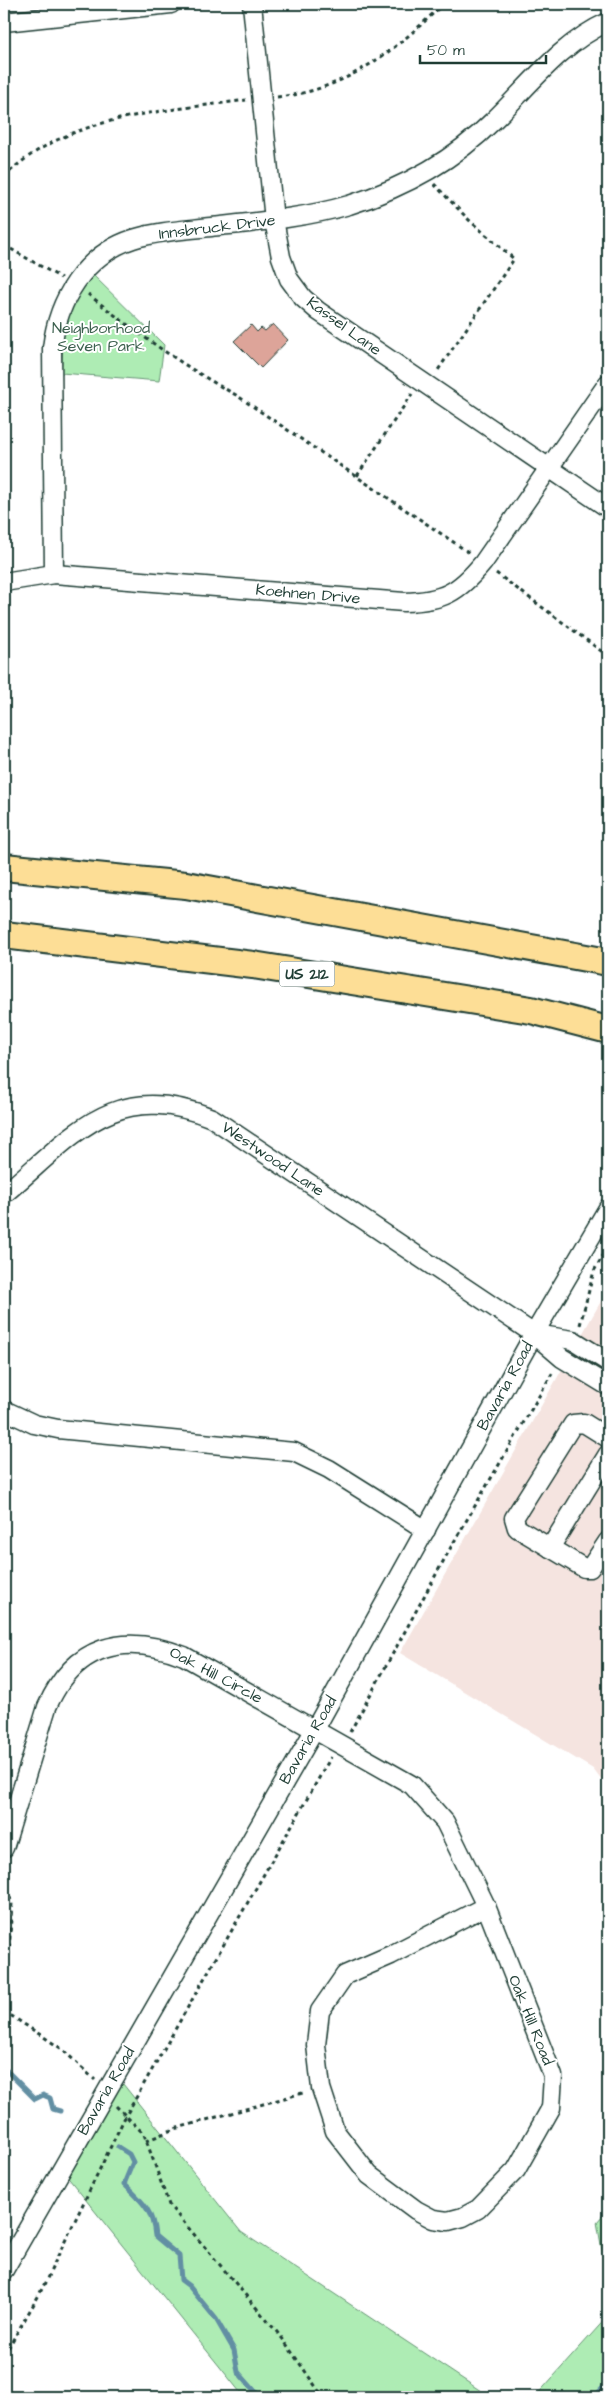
<svg xmlns="http://www.w3.org/2000/svg" width="612" height="2401" font-family="'Architects Daughter',sans-serif">
	<style>
		.built { fill: #f5e4e0 }
		.green { fill: #aeecb4; stroke: #669474 }
		.lines { fill: none; stroke-linecap: round; stroke-linejoin: round }
		.stream { stroke: #628fa3; stroke-width: 5 }
		.building { fill: #dda499; stroke: #1f3d34 }
		.minor-casing { stroke: #1f3d34; stroke-width: 21 }
		.highway-casing { stroke: #1f3d34; stroke-width: 30 }
		.path { stroke: #1f3d34; stroke-width: 3; stroke-dasharray: 4 4; stroke-linecap: butt }
		.minor { stroke: #fff; stroke-width: 18 }
		.highway { stroke: #fdde96; stroke-width: 26 }
		.labels { text-anchor: middle; dominant-baseline: central; stroke-width: 4; stroke-linejoin: round; paint-order: stroke }
		.shield { fill: #fff; stroke: #627771; stroke-width: 1 }
		.shield-label { font-size: 15px; font-weight: bold; fill: #1f3d34 }
		.street-label { font-size: 16px; fill: #1f3d34; stroke: #fff }
		.park-label { font-size: 16px; fill: #3c604e; stroke: #fff }
	</style>
	<rect width="100%" height="100%" fill="#fff"/>
	<filter id="ink" filterUnits="userSpaceOnUse"><feTurbulence type="fractalNoise" baseFrequency=".02" numOctaves="2"/><feDisplacementMap in="SourceGraphic" scale="10" xChannelSelector="R" yChannelSelector="G"/><feConvolveMatrix kernelMatrix="1 2 1 2 8 2 1 2 1" color-interpolation-filters="sRGB"/></filter>
	<g filter="url(#ink)">
		<polygon class="built" points="608,1289 608,1789 593,1769 400,1653"/>
		<g class="green">
			<polygon points="89,271 164,345 159,381 61,373 64,333 69,310"/>
			<polygon points="115,2074 241,2232 490,2397 244,2397 61,2169"/>
			<polygon points="608,2209 608,2285 597,2222"/>
			<polygon points="608,2316 608,2397 535,2397"/>
		</g>
		<g class="lines">
			<g class="stream">
				<polyline points="4,2068 35,2099 43,2095 50,2098 53,2109 60,2111"/>
				<path d="M 118,2147 L 129,2154 L 133,2162 L 124,2184 C 142,2201 153,2210 155,2236 L 179,2256 L 181,2280 L 189,2286 L 216,2319 L 234,2350 L 238,2372 L 260,2397"/>
				<polyline points="594,2397 604,2387 608,2386"/>
			</g>
		</g>
		<polygon class="building" points="273,324 288,340 261,368 234,341 251,325 257,332 261,328 265,331"/>
		<g class="lines">
			<g class="minor-casing">
				<g id="minor">
					<polyline points="252,4 274,220 281,257 289,279 303,298 318,311 608,508"/>
					<polyline points="4,22 171,4"/>
					<path d="M 54,574 L 52,348 C 58,300 84,255 133,239 C 158,231 185,230 211,227 C 257,222 304,218 349,205 C 403,188 454,160 494,120 C 530,85 561,43 608,22"/>
					<path d="M 4,582 L 54,574 L 404,602 C 443,601 458,593 483,563 L 608,383"/>
					<path d="M 4,1194 C 74,1136 113,1078 212,1118 L 534,1334 L 562,1358 L 608,1386"/>
					<polyline points="535,1334 573,1340 608,1362"/>
					<polyline points="4,1410 34,1424 58,1429 294,1452 329,1469 426,1530"/>
					<polyline points="608,1438 584,1423 573,1424 514,1518 517,1528 584,1568 590,1568 608,1541"/>
					<polyline points="550,1548 608,1454"/>
					<path d="M 4,1848 L 47,1707 C 74,1645 123,1632 184,1656 L 412,1785 L 445,1822 L 486,1906"/>
					<polygon points="486,1906 553,2076 551,2108 516,2170 478,2209 463,2217 448,2221 433,2219 416,2210 369,2175 335,2131 321,2088 316,2045 320,2011 345,1975 391,1955"/>
					<polyline points="4,2270 315,1729 534,1334 608,1208"/>
				</g>
			</g>
			<g class="highway-casing">
				<g id="highway">
					<polyline points="4,867 186,885 608,962"/>
					<polyline points="4,935 253,965 531,1010 608,1030"/>
				</g>
			</g>
			<g class="path">
				<polyline points="591,4 594,11"/>
				<path d="M 277,97 C 345,91 396,50 443,4"/>
				<path d="M 4,177 C 68,114 162,112 246,100"/>
				<polyline points="434,184 469,220 514,259 436,373"/>
				<polyline points="4,245 61,278"/>
				<path d="M 88,294 C 135,332 183,366 236,395 L 471,554"/>
				<polyline points="357,476 412,394"/>
				<polyline points="496,573 608,656"/>
				<polyline points="580,1325 594,1271 608,1247"/>
				<polyline points="350,1732 451,1547 553,1372"/>
				<polyline points="4,1979 8,1966 12,1903 6,1887 5,1864"/>
				<polyline points="4,2011 62,2049 95,2080"/>
				<polyline points="116,2106 144,2134 169,2205 282,2338 323,2397"/>
				<polyline points="146,2141 174,2129 306,2092"/>
				<polyline points="4,2355 39,2295 125,2117 331,1757"/>
			</g>
			<use href="#minor" class="minor"/>
			<use href="#highway" class="highway"/>
		</g>
	</g>
	<g class="labels">
		<rect class="shield" x="279.5" y="961.5" width="55" height="25" rx="4"/>
		<g class="shield-label">
			<text x="307" y="974">US 212</text>
		</g>
		<g class="street-label">
			<text transform="translate(217 227) rotate(-7)">Innsbruck Drive</text>
			<text transform="translate(344 326) rotate(36)">Kassel Lane</text>
			<text transform="translate(308 594) rotate(5)">Koehnen Drive</text>
			<text transform="translate(273 1159) rotate(34)">Westwood Lane</text>
			<text transform="translate(505 1386) rotate(-61)">Bavaria Road</text>
			<text transform="translate(216 1675) rotate(28)">Oak Hill Circle</text>
			<text transform="translate(308 1740) rotate(-60)">Bavaria Road</text>
			<text transform="translate(531 2020) rotate(68)">Oak Hill Road</text>
			<text transform="translate(106 2091) rotate(-60)">Bavaria Road</text>
		</g>
		<g class="park-label">
			<text x="101" y="328">Neighborhood<tspan x="101" dy="18">Seven Park</tspan></text>
		</g>
	</g>
	<rect width="612" height="2401" fill="none" stroke="#fff" stroke-width="20"/>
	<rect x="10" y="10" width="592" height="2381" fill="none" stroke="#1f3d34" stroke-width="2" filter="url(#ink)"/>
	<path d="M420 55v8h126v-8" fill="none" stroke="#1f3d34" stroke-width="2.5"/>
	<text x="427" y="55" font-size="15" fill="#1f3d34" stroke="#ffffff" stroke-width="4" paint-order="stroke">50 m</text>
</svg>
